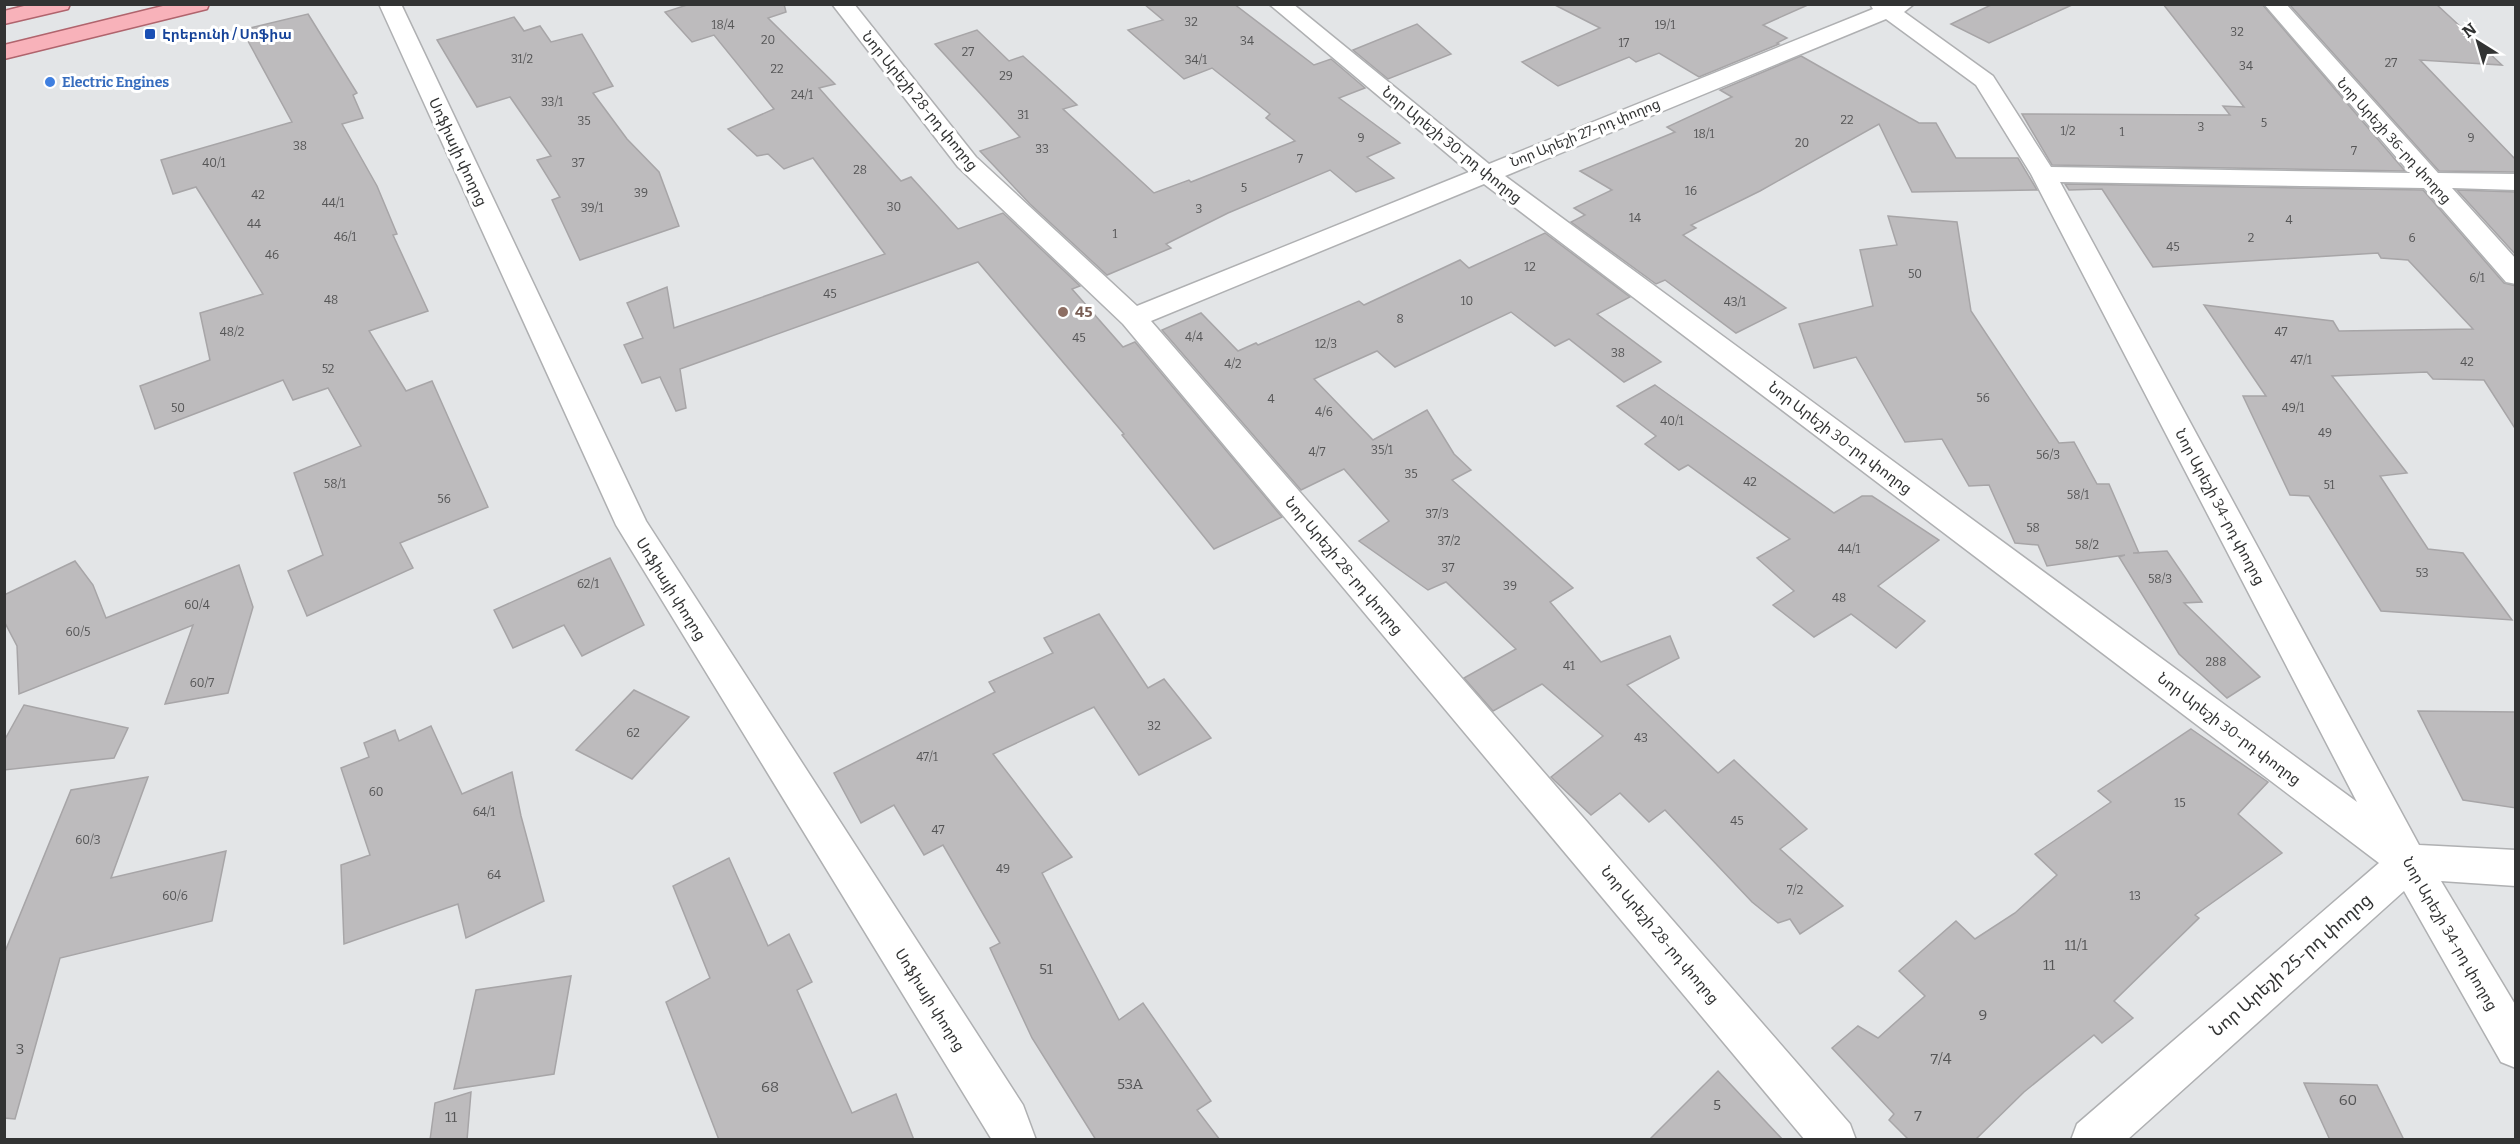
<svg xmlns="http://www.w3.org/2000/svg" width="2520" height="1144" font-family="Bitter,'Noto Sans Armenian',serif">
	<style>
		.building { fill: #bdbbbd; stroke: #a7a5a7; stroke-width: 1.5 }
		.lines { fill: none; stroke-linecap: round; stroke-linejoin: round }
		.street-casing { stroke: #afb0b2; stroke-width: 3 }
		.primary-casing { stroke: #b0646d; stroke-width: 3 }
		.street { fill: #fff; fill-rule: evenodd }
		.primary { fill: #f8b2ba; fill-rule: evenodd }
		.transit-dot { fill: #1a4fb4; stroke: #fff; stroke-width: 2 }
		.shop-dot { fill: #3f7fe0; stroke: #fff; stroke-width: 2 }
		.education-dot { fill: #8d6e63; stroke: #fff; stroke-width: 2 }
		.labels { text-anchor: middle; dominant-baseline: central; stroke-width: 6; stroke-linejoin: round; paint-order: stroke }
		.number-label { font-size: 12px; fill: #555556 }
		.far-transit-label { font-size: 14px; font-weight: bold; fill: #164399; stroke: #fff; text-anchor: start }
		.far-shop-label { font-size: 14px; font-weight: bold; fill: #366cbe; stroke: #fff; text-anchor: start }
		.far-street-label { font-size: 14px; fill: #323333; stroke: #fff }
		.street-label { font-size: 15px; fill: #323333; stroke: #fff }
		.education-label { font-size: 15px; font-weight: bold; fill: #785e54; stroke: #fff; text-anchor: start }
		.near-number-label { font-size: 15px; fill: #555556 }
		.near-street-label { font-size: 18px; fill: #323333; stroke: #fff }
	</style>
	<rect width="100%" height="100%" fill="#e3e5e7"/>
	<g class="building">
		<polygon points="690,4 784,4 786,12 768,18 835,84 819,88 901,181 911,177 958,229 1003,213 1080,286 1072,289 1123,347 1135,342 1282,517 1214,549 1122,435 1124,434 978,262 680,369 686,408 676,411 660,377 642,383 624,345 643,338 627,303 667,287 674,328 885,254 813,158 784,169 768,154 757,156 728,129 774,109 714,35 692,42 665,12"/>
		<polygon points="1144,4 1234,4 1314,65 1331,59 1365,88 1339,98 1400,143 1367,157 1394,178 1356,192 1330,170 1228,213 1166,244 1171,248 1107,275 1030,204 980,151 1020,137 935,44 977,30 1009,61 1023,56 1077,105 1063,109 1154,193 1189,180 1191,182 1295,141 1266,118 1270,114 1212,68 1184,79 1128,30 1163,20"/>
		<polygon points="1553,4 1810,4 1763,25 1787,38 1777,43 1779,44 1699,77 1659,53 1636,62 1629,57 1558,86 1522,62 1600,28"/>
		<polygon points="1993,4 2074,4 1989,43 1951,24"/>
		<polygon points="2163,4 2262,4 2405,171 2052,165 2022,114 2230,115 2223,106 2244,107"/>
		<polygon points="2289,4 2436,4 2502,65 2420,60 2516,160 2516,172 2439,171"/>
		<polygon points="308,14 357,93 353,95 363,118 342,124 377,186 397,234 393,235 428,311 369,331 406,391 432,381 488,507 400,543 413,568 307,616 288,571 323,555 294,473 361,446 328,388 293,400 283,380 155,429 140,386 210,360 200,313 263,294 196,187 173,194 161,160 292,122 242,30"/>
		<polygon points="514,17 524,31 540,26 551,42 582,34 613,86 593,93 627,139 659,172 679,226 580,260 552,200 560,197 537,160 551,156 510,97 477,107 437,40"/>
		<polygon points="1417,24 1451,54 1388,79 1353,50"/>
		<polygon points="1801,56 1919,123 1936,123 1956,158 2018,158 2037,190 1912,192 1879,124 1760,191 1691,225 1696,228 1683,235 1786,308 1736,333 1665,280 1656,284 1571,222 1585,215 1574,208 1612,190 1580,171 1675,132 1667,127 1732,97 1720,90"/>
		<polygon points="2065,184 2423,190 2504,283 2516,286 2516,430 2484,380 2433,379 2427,372 2332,376 2407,473 2380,476 2428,549 2463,553 2512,620 2381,611 2309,496 2290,495 2243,396 2266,396 2204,305 2333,321 2339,331 2473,329 2408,260 2381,258 2378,253 2153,267 2102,189 2069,190"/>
		<polygon points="2457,190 2516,192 2516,255"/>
		<polygon points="1888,216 1957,222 1971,311 2059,443 2074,442 2097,484 2109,484 2139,553 2133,553 2167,551 2202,602 2184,603 2260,677 2227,698 2179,654 2119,557 2125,555 2047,566 2038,545 2015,543 1989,485 1969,486 1942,439 1905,442 1856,357 1814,368 1799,324 1873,306 1860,250 1897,245"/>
		<polygon points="1545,233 1630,297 1597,314 1661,362 1624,382 1569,339 1555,346 1511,312 1395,367 1377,351 1314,379 1373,440 1427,410 1454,454 1471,470 1452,480 1573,588 1550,602 1601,662 1670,636 1679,658 1627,685 1718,773 1734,760 1807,829 1780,849 1843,906 1800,934 1790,919 1778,923 1752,902 1665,810 1649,822 1620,793 1591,815 1555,781 1551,777 1603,736 1542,684 1493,711 1464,678 1516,649 1446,582 1428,590 1359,541 1389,521 1344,469 1301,490 1162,330 1201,313 1238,351 1256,343 1258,345 1359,301 1364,305 1460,260 1469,268"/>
		<polygon points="1655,385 1834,513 1862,496 1872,496 1939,540 1878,586 1925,621 1896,648 1851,614 1814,637 1773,605 1794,591 1757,558 1790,539 1688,465 1679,470 1645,444 1656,436 1617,406"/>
		<polygon points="610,558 644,625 582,656 564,625 513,648 494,610"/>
		<polygon points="75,561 93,585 106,618 239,565 253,607 228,693 165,704 193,625 19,694 17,646 4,621 4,595"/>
		<polygon points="1099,614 1148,688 1164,679 1211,738 1139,775 1094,707 993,754 1072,857 1042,873 1119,1020 1143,1003 1211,1101 1197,1110 1220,1140 1096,1140 1032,1038 990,948 1000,943 943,845 924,855 894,805 861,823 834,773 995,692 989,682 1053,653 1044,638"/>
		<polygon points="634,690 689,717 632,779 576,750"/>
		<polygon points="24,705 128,728 114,758 4,770 4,741"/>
		<polygon points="2418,711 2516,712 2516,808 2463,800"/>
		<polygon points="431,726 462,794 512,772 521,816 544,901 466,938 458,904 344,944 341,865 370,855 341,768 369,757 364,743 395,730 399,741"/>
		<polygon points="2191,729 2268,782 2238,814 2282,853 2195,915 2199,918 2114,1001 2133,1018 2102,1043 2094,1035 2024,1092 1975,1140 1909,1140 1889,1120 1894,1114 1832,1048 1858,1026 1878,1038 1925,996 1899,971 1956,921 1975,939 2015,913 2057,875 2035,854 2111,802 2098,791"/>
		<polygon points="148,777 111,878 226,851 212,921 60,958 15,1119 4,1118 4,954 71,790"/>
		<polygon points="729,858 768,946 789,934 812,982 797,990 852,1113 896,1094 914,1140 719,1140 666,1002 710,978 673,886"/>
		<polygon points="571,976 554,1074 454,1089 476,990"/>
		<polygon points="1718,1071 1783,1140 1649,1140"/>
		<polygon points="2304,1083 2377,1085 2404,1140 2330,1140"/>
		<polygon points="471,1092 467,1140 430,1140 435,1103"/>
	</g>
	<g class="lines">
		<g class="street-casing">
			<g id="street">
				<polygon points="379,4 401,4 646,521 1023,1105 1036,1140 992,1140 616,525"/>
				<path d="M 832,4 L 854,4 L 976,157 L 1137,306 L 1469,172 L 1269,4 L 1293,4 L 1489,164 L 1873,9 L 1870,4 L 1914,4 L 1904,12 L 1993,76 L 2051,167 L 2410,173 L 2264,4 L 2286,4 L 2438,173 L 2516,174 L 2516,190 L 2452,188 L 2516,259 L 2516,284 L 2506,282 L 2424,188 L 2060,182 L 2419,845 L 2516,850 L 2516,886 L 2441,881 L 2516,1006 L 2516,1068 L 2501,1062 L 2404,891 L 2127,1140 L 2071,1140 L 2077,1124 L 2379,863 L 1484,184 L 1151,321 L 1850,1124 L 1856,1140 L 1805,1140 L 1123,324 L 958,167 ZM 1886,19 L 1976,85 L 2031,174 L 2357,802 L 1505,176 Z"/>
			</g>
		</g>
		<g class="primary-casing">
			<g id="primary">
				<polygon points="32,4 70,4 68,9 4,24 4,11"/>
				<polygon points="171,4 209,4 207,9 4,59 4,45"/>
			</g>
		</g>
		<use href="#street" class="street"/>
		<use href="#primary" class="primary"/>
	</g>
	<rect class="transit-dot" x="144" y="28" width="12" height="12" rx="3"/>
	<circle class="shop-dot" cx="50" cy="82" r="6"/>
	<circle class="education-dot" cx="1063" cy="312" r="6"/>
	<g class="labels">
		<g class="number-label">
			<text x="1191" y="22">32</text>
			<text x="723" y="25">18/4</text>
			<text x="1665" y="25">19/1</text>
			<text x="2237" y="32">32</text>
			<text x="768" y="40">20</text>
			<text x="1247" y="41">34</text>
			<text x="1624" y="43">17</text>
			<text x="968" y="52">27</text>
			<text x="522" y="59">31/2</text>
			<text x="1196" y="60">34/1</text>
			<text x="2391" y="63">27</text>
			<text x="2246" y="66">34</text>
			<text x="777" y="69">22</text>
			<text x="1006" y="76">29</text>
			<text x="802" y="95">24/1</text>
			<text x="552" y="102">33/1</text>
			<text x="1023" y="115">31</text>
			<text x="1847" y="120">22</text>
			<text x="584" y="121">35</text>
			<text x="2264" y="123">5</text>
			<text x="2201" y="127">3</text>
			<text x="2068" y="131">1/2</text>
			<text x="2122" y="132">1</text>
			<text x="1704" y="134">18/1</text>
			<text x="1361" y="138">9</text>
			<text x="2471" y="138">9</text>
			<text x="1802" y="143">20</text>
			<text x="300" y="146">38</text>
			<text x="1042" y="149">33</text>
			<text x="2354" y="151">7</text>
			<text x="1300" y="159">7</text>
			<text x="214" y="163">40/1</text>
			<text x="578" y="163">37</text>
			<text x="860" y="170">28</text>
			<text x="1244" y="188">5</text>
			<text x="1691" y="191">16</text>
			<text x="641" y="193">39</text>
			<text x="258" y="195">42</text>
			<text x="333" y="203">44/1</text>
			<text x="894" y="207">30</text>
			<text x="592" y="208">39/1</text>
			<text x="1199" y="209">3</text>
			<text x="1635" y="218">14</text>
			<text x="2289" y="220">4</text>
			<text x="254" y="224">44</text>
			<text x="1115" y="234">1</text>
			<text x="345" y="237">46/1</text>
			<text x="2251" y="238">2</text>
			<text x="2412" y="238">6</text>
			<text x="2173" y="247">45</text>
			<text x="272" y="255">46</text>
			<text x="1530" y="267">12</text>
			<text x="1915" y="274">50</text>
			<text x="2477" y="278">6/1</text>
			<text x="830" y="294">45</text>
			<text x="331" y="300">48</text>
			<text x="1467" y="301">10</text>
			<text x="1735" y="302">43/1</text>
			<text x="1400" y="319">8</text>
			<text x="232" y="332">48/2</text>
			<text x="2281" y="332">47</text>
			<text x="1194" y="337">4/4</text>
			<text x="1079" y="338">45</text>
			<text x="1326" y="344">12/3</text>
			<text x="1618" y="353">38</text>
			<text x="2301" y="360">47/1</text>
			<text x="2467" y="362">42</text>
			<text x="1233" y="364">4/2</text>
			<text x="328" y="369">52</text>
			<text x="1983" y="398">56</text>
			<text x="1271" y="399">4</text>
			<text x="178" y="408">50</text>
			<text x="2293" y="408">49/1</text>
			<text x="1324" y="412">4/6</text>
			<text x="1672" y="421">40/1</text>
			<text x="2325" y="433">49</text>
			<text x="1382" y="450">35/1</text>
			<text x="1317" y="452">4/7</text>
			<text x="2048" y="455">56/3</text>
			<text x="1411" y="474">35</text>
			<text x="1750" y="482">42</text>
			<text x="335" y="484">58/1</text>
			<text x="2329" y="485">51</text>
			<text x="2078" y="495">58/1</text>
			<text x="444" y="499">56</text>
			<text x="1437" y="514">37/3</text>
			<text x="2033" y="528">58</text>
			<text x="1449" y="541">37/2</text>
			<text x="2087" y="545">58/2</text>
			<text x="1849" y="549">44/1</text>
			<text x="1448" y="568">37</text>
			<text x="2422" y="573">53</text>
			<text x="2160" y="579">58/3</text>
			<text x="588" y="584">62/1</text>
			<text x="1510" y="586">39</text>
			<text x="1839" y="598">48</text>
			<text x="197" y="605">60/4</text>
			<text x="78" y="632">60/5</text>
			<text x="2216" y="662">288</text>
			<text x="1569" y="666">41</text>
			<text x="202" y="683">60/7</text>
			<text x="1154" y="726">32</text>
			<text x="633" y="733">62</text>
			<text x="1641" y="738">43</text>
			<text x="927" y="757">47/1</text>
			<text x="376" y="792">60</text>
			<text x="2180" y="803">15</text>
			<text x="484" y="812">64/1</text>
			<text x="1737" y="821">45</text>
			<text x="938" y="830">47</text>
			<text x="88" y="840">60/3</text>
			<text x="1003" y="869">49</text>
			<text x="494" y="875">64</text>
			<text x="1795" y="890">7/2</text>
			<text x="175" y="896">60/6</text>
			<text x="2135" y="896">13</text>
		</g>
		<g class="far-transit-label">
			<text x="162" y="34">Էրեբունի / Սոֆիա</text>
		</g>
		<g class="far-shop-label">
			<text x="62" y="82">Electric Engines</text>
		</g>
		<g class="far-street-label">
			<text transform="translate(1585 133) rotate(-22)">Նոր Արեշի 27-րդ փողոց</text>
			<text transform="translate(2394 141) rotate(48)">Նոր Արեշի 36-րդ փողոց</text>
		</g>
		<g class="street-label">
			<text transform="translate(920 101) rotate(51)">Նոր Արեշի 28-րդ փողոց</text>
			<text transform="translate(1452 145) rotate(39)">Նոր Արեշի 30-րդ փողոց</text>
			<text transform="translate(458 152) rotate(65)">Սոֆիայի փողոց</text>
			<text transform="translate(1840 438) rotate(37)">Նոր Արեշի 30-րդ փողոց</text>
			<text transform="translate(2220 507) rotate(62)">Նոր Արեշի 34-րդ փողոց</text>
			<text transform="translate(1344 566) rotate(50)">Նոր Արեշի 28-րդ փողոց</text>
			<text transform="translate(671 589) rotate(58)">Սոֆիայի փողոց</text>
			<text transform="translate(2229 729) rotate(37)">Նոր Արեշի 30-րդ փողոց</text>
			<text transform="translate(2450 934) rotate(60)">Նոր Արեշի 34-րդ փողոց</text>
			<text transform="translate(1660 935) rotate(50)">Նոր Արեշի 28-րդ փողոց</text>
			<text transform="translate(930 1000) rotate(58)">Սոֆիայի փողոց</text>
		</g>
		<g class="education-label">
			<text x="1075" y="312">45</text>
		</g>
		<g class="near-number-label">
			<text x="2076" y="945">11/1</text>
			<text x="2049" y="965">11</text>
			<text x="1046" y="969">51</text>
			<text x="1983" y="1015">9</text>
			<text x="20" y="1049">3</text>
			<text x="1941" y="1059">7/4</text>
			<text x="1130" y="1084">53А</text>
			<text x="770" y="1087">68</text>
			<text x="2348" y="1100">60</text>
			<text x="1717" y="1105">5</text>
			<text x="1918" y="1116">7</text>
			<text x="451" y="1117">11</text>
		</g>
		<g class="near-street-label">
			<text transform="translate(2291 965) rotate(-41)">Նոր Արեշի 25-րդ փողոց</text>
		</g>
	</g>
	<rect width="2520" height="1144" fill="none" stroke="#323333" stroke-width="12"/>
	<g transform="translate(2478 42) rotate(323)" stroke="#ffffff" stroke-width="4.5" paint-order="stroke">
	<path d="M0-4.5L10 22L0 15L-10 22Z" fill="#323333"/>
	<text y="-9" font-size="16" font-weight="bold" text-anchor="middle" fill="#323333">N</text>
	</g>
</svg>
